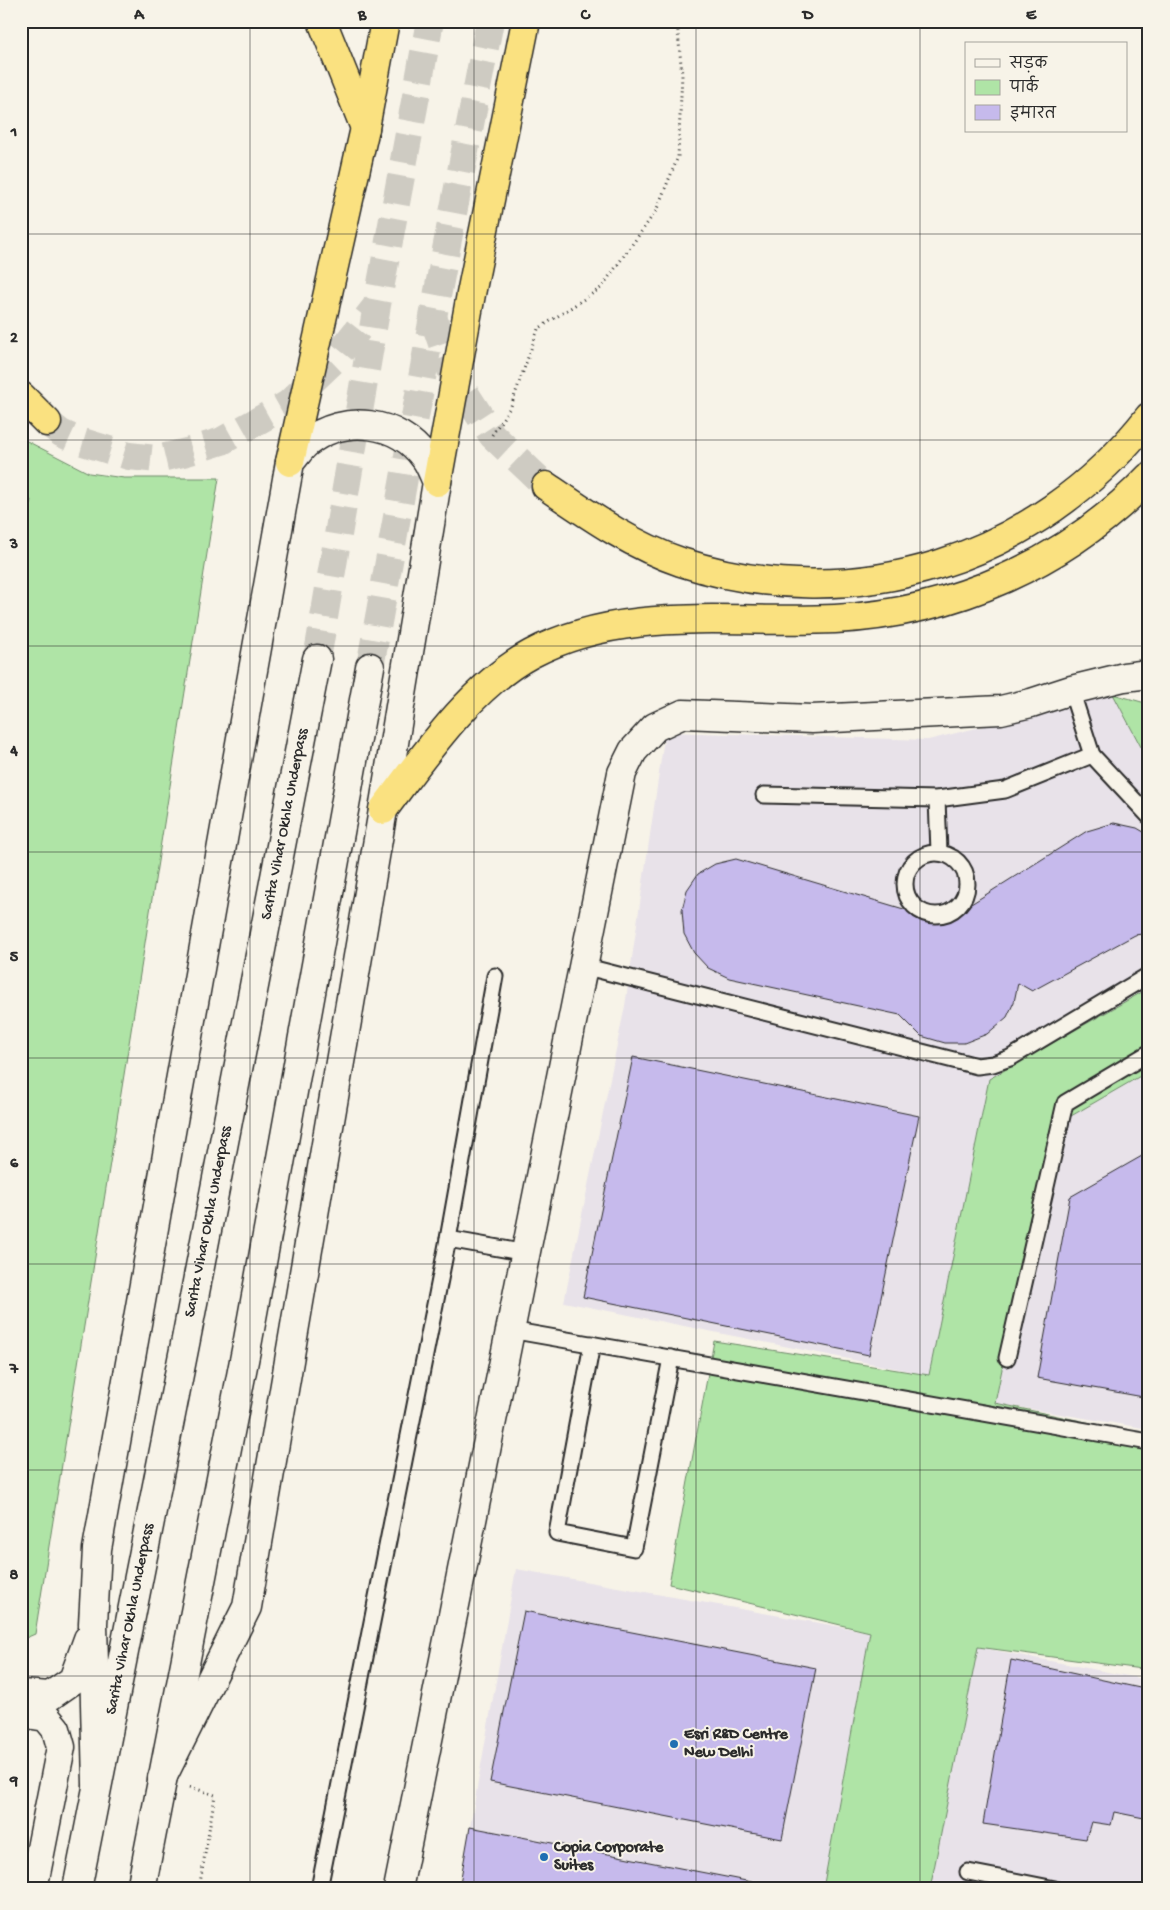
<svg xmlns="http://www.w3.org/2000/svg" width="1170" height="1910" font-family="'Gochi Hand','Playpen Sans Deva',sans-serif">
	<style>
		.built { fill: #e8e2e9 }
		.green { fill: #afe4a6; stroke: #6d8868 }
		.building { fill: #c6baec; stroke: #2b2b2b }
		.lines { fill: none; stroke-linecap: round; stroke-linejoin: round }
		.secondary-tunnel { stroke: #cecbc2; stroke-width: 28; stroke-dasharray: 28 14; stroke-linecap: butt }
		.highway-tunnel { stroke: #cecbc2; stroke-width: 28; stroke-dasharray: 28 14; stroke-linecap: butt }
		.lane-casing { stroke: #2b2b2b; stroke-width: 19 }
		.street-casing { stroke: #2b2b2b; stroke-width: 31 }
		.secondary-casing { stroke: #2b2b2b; stroke-width: 31 }
		.highway-casing { stroke: #2b2b2b; stroke-width: 31 }
		.path { stroke: #2b2b2b; stroke-width: 3; stroke-dasharray: 1 4; stroke-linecap: butt }
		.lane { stroke: #f7f3e8; stroke-width: 15 }
		.street { stroke: #f7f3e8; stroke-width: 28 }
		.secondary { stroke: #f7f3e8; stroke-width: 28 }
		.highway { stroke: #fae180; stroke-width: 28 }
		.grid { fill: none; stroke: #2b2b2b; stroke-width: 1; stroke-opacity: 0.55 }
		.poi-dot { fill: #1f6fb2; stroke: #f7f3e8; stroke-width: 2 }
		.labels { text-anchor: middle; dominant-baseline: central; stroke-width: 4; stroke-linejoin: round; paint-order: stroke }
		.street-label { font-size: 16px; fill: #2b2b2b; stroke: #f7f3e8 }
		.poi-label { font-size: 16px; font-weight: bold; fill: #2b2b2b; stroke: #f7f3e8; text-anchor: start }
		.neatline { fill: none; stroke: #2b2b2b; stroke-width: 2 }
		.grid-label { font-size: 16px; text-anchor: middle; font-weight: bold; fill: #2b2b2b }
	</style>
	<rect width="100%" height="100%" fill="#f7f3e8"/>
	<filter id="ink" filterUnits="userSpaceOnUse"><feTurbulence type="fractalNoise" baseFrequency=".02" numOctaves="2"/><feDisplacementMap in="SourceGraphic" scale="10" xChannelSelector="R" yChannelSelector="G"/><feConvolveMatrix kernelMatrix="1 2 1 2 8 2 1 2 1" color-interpolation-filters="sRGB"/></filter>
	<g filter="url(#ink)">
		<g class="built">
			<polygon points="1113,694 1149,762 1149,988 989,1079 929,1375 564,1302 625,1006 665,732 928,740"/>
			<polygon points="1149,1071 1149,1429 995,1403 1052,1127"/>
			<polygon points="516,1569 870,1632 823,1889 459,1889"/>
			<polygon points="978,1647 1149,1680 1149,1889 930,1889"/>
		</g>
		<g class="green">
			<polygon points="21,438 89,473 124,478 219,478 35,1634 21,1640 21,546 31,500 21,498"/>
			<polygon points="1113,694 1149,704 1149,762"/>
			<polygon points="1149,988 1149,1071 1052,1127 995,1403 1149,1435 1149,1670 978,1647 930,1889 823,1889 870,1632 669,1584 714,1341 929,1375 989,1079"/>
		</g>
		<g class="building">
			<polygon points="1114,823 1137,828 1149,835 1149,933 1135,935 1032,991 1018,983 1014,1002 1007,1017 987,1034 964,1043 945,1043 921,1036 900,1015 729,978 708,968 694,953 684,934 682,910 687,890 698,874 715,864 736,859 944,921 1087,831"/>
			<polygon points="633,1057 919,1116 869,1355 583,1297"/>
			<polygon points="1149,1152 1149,1398 1037,1378 1070,1197"/>
			<polygon points="524,1611 816,1668 782,1839 490,1782"/>
			<polygon points="1011,1660 1149,1690 1149,1819 1114,1812 1111,1825 1091,1822 1086,1839 983,1824"/>
			<polygon points="470,1827 777,1887 777,1889 459,1889"/>
		</g>
		<g class="lines">
			<g class="secondary-tunnel">
				<polyline points="317,659 377,305 430,21"/>
				<polyline points="370,667 433,317 490,21"/>
			</g>
			<g class="highway-tunnel">
				<polyline points="433,317 452,373 492,435 546,486"/>
				<polyline points="47,422 61,433 76,440 129,456 157,459 187,452 222,441 288,404 334,360 377,305"/>
			</g>
			<g class="lane-casing">
				<g id="lane">
					<polyline points="1071,690 1092,755 1149,816"/>
					<polyline points="764,795 937,799 1005,790 1092,755"/>
					<polyline points="937,799 939,852"/>
					<circle cx="936" cy="884" r="31"/>
					<polyline points="583,966 977,1066 993,1064 1010,1058 1149,975"/>
					<polyline points="448,1239 495,976"/>
					<polyline points="510,1330 1149,1442"/>
					<polyline points="592,1344 557,1533 634,1548 671,1358"/>
					<polyline points="1007,1358 1065,1103 1149,1053"/>
					<polyline points="968,1872 1055,1889"/>
					<polyline points="319,1889 448,1239 526,1253"/>
				</g>
			</g>
			<g class="street-casing">
				<polyline id="street" points="398,1889 622,773 633,751 655,727 683,714 812,719 1001,710 1031,703 1071,690 1124,677 1149,674"/>
			</g>
			<g class="secondary-casing">
				<g id="secondary">
					<polyline points="21,1694 50,1696 73,1680 88,1639"/>
					<polyline points="21,1713 46,1717 56,1729 61,1747 33,1889"/>
					<path d="M 97,1784 L 93,1624 L 97,1549 L 290,462 C 296,456 301,447 308,442 C 344,414 398,420 425,458 C 430,464 433,474 437,482 L 383,810 L 247,1607 L 162,1778"/>
					<path id="s1" d="M 77,1889 L 187,1334 L 317,659"/>
					<polyline points="141,1889 248,1340 370,667"/>
				</g>
			</g>
			<g class="highway-casing">
				<g id="highway">
					<polyline points="322,21 365,128"/>
					<polyline points="21,396 47,422"/>
					<polyline points="290,462 365,128 385,21"/>
					<polyline points="437,482 471,294 526,21"/>
					<path d="M 546,486 C 590,516 631,545 681,562 C 855,619 1037,560 1149,417"/>
					<path d="M 383,810 C 423,757 471,686 531,654 C 624,604 734,624 835,619 C 953,613 1067,563 1149,477"/>
				</g>
			</g>
			<g class="path">
				<polyline points="492,435 511,406 538,329 601,288 656,211 678,157 682,75 677,21"/>
				<polyline points="190,1787 215,1795 199,1889"/>
			</g>
			<use href="#lane" class="lane"/>
			<use href="#street" class="street"/>
			<use href="#secondary" class="secondary"/>
			<use href="#highway" class="highway"/>
		</g>
	</g>
	<path class="grid" d="M 250,21 L 250,1889M 474,21 L 474,1889M 696,21 L 696,1889M 920,21 L 920,1889M 21,234 L 1149,234M 21,440 L 1149,440M 21,646 L 1149,646M 21,852 L 1149,852M 21,1058 L 1149,1058M 21,1264 L 1149,1264M 21,1470 L 1149,1470M 21,1676 L 1149,1676"/>
	<g class="poi-dot">
		<circle cx="674" cy="1744" r="5"/>
		<circle cx="544" cy="1857" r="5"/>
	</g>
	<g class="labels">
		<g class="street-label">
			<text stroke="none"><textPath href="#s1" startOffset="1085">Sarita Vihar Okhla Underpass</textPath></text>
			<text stroke="none"><textPath href="#s1" startOffset="680">Sarita Vihar Okhla Underpass</textPath></text>
			<text stroke="none"><textPath href="#s1" startOffset="275">Sarita Vihar Okhla Underpass</textPath></text>
		</g>
		<g class="poi-label">
			<text x="684" y="1735">Esri R&amp;D Centre<tspan x="684" dy="18">New Delhi</tspan></text>
			<text x="554" y="1848">Copia Corporate<tspan x="554" dy="18">Suites</tspan></text>
		</g>
	</g>
	<rect width="1170" height="1910" fill="none" stroke="#f7f3e8" stroke-width="55"/>
	<rect x="965" y="42" width="162" height="90" fill="#f7f3e8" stroke="#a5a39c"/>
	<rect x="975" y="59" width="25" height="8" fill="#f7f3e8" stroke="#a5a39c"/>
	<text x="1010" y="68" font-size="15" fill="#2b2b2b">सड़क</text>
	<rect x="975" y="80" width="25" height="15" fill="#afe4a6" stroke="#a5a39c"/>
	<text x="1010" y="92" font-size="15" fill="#2b2b2b">पार्क</text>
	<rect x="975" y="105" width="25" height="15" fill="#c6baec" stroke="#a5a39c"/>
	<text x="1010" y="118" font-size="15" fill="#2b2b2b">इमारत</text>
	<rect x="28" y="28" width="1114" height="1854" class="neatline"/>
	<g class="grid-label">
		<text x="139" y="19">A</text>
		<text x="362" y="19">B</text>
		<text x="585" y="19">C</text>
		<text x="808" y="19">D</text>
		<text x="1031" y="19">E</text>
		<text x="14" y="136">1</text>
		<text x="14" y="342">2</text>
		<text x="14" y="548">3</text>
		<text x="14" y="755">4</text>
		<text x="14" y="961">5</text>
		<text x="14" y="1167">6</text>
		<text x="14" y="1373">7</text>
		<text x="14" y="1579">8</text>
		<text x="14" y="1785">9</text>
	</g>
</svg>
